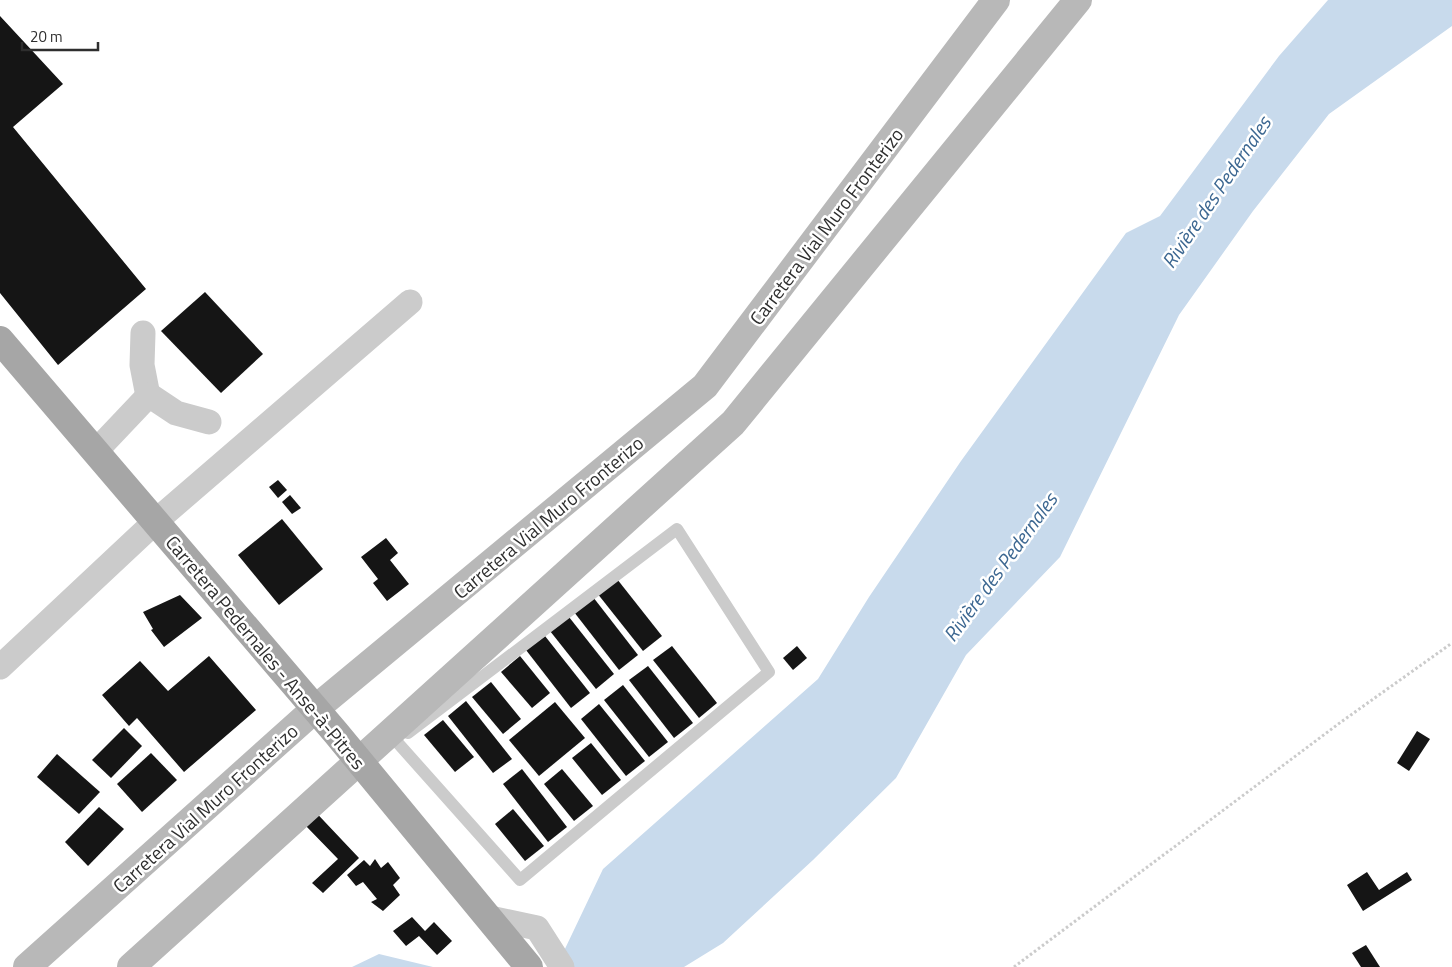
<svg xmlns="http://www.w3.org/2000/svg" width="1452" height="967" font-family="'Titillium Web',sans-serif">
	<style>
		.water { fill: #c8daec }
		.building { fill: #151515 }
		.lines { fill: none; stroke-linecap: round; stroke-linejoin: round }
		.path { stroke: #cbcbcb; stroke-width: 3; stroke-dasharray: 2.5 2.5; stroke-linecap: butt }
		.lane { stroke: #cbcbcb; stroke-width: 12 }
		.street { stroke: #cbcbcb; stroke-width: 25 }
		.secondary { stroke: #b8b8b8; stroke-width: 28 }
		.primary { stroke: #a6a6a6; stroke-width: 28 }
		.labels { text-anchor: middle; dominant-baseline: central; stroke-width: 5; stroke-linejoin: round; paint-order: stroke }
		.street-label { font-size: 19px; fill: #2e2e2e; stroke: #fff }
		.water-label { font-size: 20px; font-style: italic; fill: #3c6791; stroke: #fff }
	</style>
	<rect width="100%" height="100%" fill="#fff"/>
	<g class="water">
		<polygon points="1328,0 1452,0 1452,26 1329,114 1253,211 1179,315 1060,557 966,655 896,778 813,860 723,943 684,967 573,967 563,953 603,869 818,679 869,597 961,461 1126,233 1160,216 1279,56"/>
		<polygon points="379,954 433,967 352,967"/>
	</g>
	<g class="building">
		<polygon points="0,16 63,84 13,127 146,289 58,365 0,293"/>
		<polygon points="205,292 263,354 221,393 161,331"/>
		<polygon points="278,480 287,490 278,498 269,487"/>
		<polygon points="290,495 301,508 292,514 282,502"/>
		<polygon points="282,519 323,569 279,605 238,555"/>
		<polygon points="386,538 398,553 390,560 409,584 387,601 373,583 378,579 361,557"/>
		<polygon points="617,579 662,636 643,651 597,593"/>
		<polygon points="180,595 202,618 164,647 151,630 153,629 143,612"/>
		<polygon points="593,597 638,655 619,670 574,612"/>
		<polygon points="569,617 614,674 596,689 550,631"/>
		<polygon points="545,636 590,693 571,708 526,650"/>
		<polygon points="672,646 717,703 699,718 653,660"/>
		<polygon points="797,646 807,658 793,670 783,658"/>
		<polygon points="209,656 256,710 184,772 137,718 129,726 102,695 140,661 168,691"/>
		<polygon points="520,656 550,693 532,708 501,672"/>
		<polygon points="648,666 693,723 674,738 629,680"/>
		<polygon points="491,682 521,719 503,734 472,697"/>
		<polygon points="623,685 668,742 649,757 604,700"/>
		<polygon points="466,701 512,759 493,773 448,716"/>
		<polygon points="555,702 585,738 539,776 509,740"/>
		<polygon points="599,704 645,761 626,776 581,719"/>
		<polygon points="443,720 474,757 455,772 424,735"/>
		<polygon points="124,728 142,746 111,778 92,760"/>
		<polygon points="1417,731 1430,739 1409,771 1397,763"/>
		<polygon points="591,743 621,780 602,795 572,758"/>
		<polygon points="151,753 177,780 142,812 117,784"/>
		<polygon points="57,754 100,792 79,814 37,777"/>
		<polygon points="522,769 567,827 548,842 503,784"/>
		<polygon points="562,769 593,806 574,821 544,784"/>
		<polygon points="307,803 359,858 323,893 312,883 338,859 305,825"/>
		<polygon points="99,807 124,829 88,866 65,842"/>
		<polygon points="513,809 544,846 525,861 495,824"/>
		<polygon points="375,859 381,868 388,862 400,878 393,885 400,895 383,911 371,902 377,899 363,882 356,886 347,875 364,860 370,866"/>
		<polygon points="1367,872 1379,890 1407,872 1412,880 1363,911 1347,885"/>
		<polygon points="412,917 425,931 434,922 452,941 437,955 419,936 406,946 393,931"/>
		<polygon points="1366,945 1380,967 1361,967 1352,953"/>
	</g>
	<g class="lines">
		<polyline class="path" points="1014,967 1341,722 1452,643"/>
		<polyline class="lane" points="397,742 520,880 769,672 677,529 408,733"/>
		<g class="street">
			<polyline points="143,333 142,365 148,396"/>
			<polyline points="95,452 149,395 176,413 209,422"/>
			<polyline points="0,667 156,521 410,302"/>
			<polyline points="490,918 537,928 562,967"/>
		</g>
		<g class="secondary">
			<polyline points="27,967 315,709 705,386 996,0"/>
			<polyline points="131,967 733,423 1078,0"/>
		</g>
		<polyline class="primary" points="0,340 336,733 529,967"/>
	</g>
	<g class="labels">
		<g class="street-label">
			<text transform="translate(826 226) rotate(-53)">Carretera Vial Muro Fronterizo</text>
			<text transform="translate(548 517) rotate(-40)">Carretera Vial Muro Fronterizo</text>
			<text transform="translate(266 652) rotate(50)">Carretera Pedernales - Anse-à-Pitres</text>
			<text transform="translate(205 808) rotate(-42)">Carretera Vial Muro Fronterizo</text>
		</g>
		<g class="water-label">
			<text transform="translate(1216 192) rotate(-56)">Rivière des Pedernales</text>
			<text transform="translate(1000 567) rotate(-54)">Rivière des Pedernales</text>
		</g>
	</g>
	<path d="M22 42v8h76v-8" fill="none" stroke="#2e2e2e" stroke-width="2.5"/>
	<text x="30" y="42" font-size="15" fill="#2e2e2e" stroke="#ffffff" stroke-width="4" paint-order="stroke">20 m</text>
</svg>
